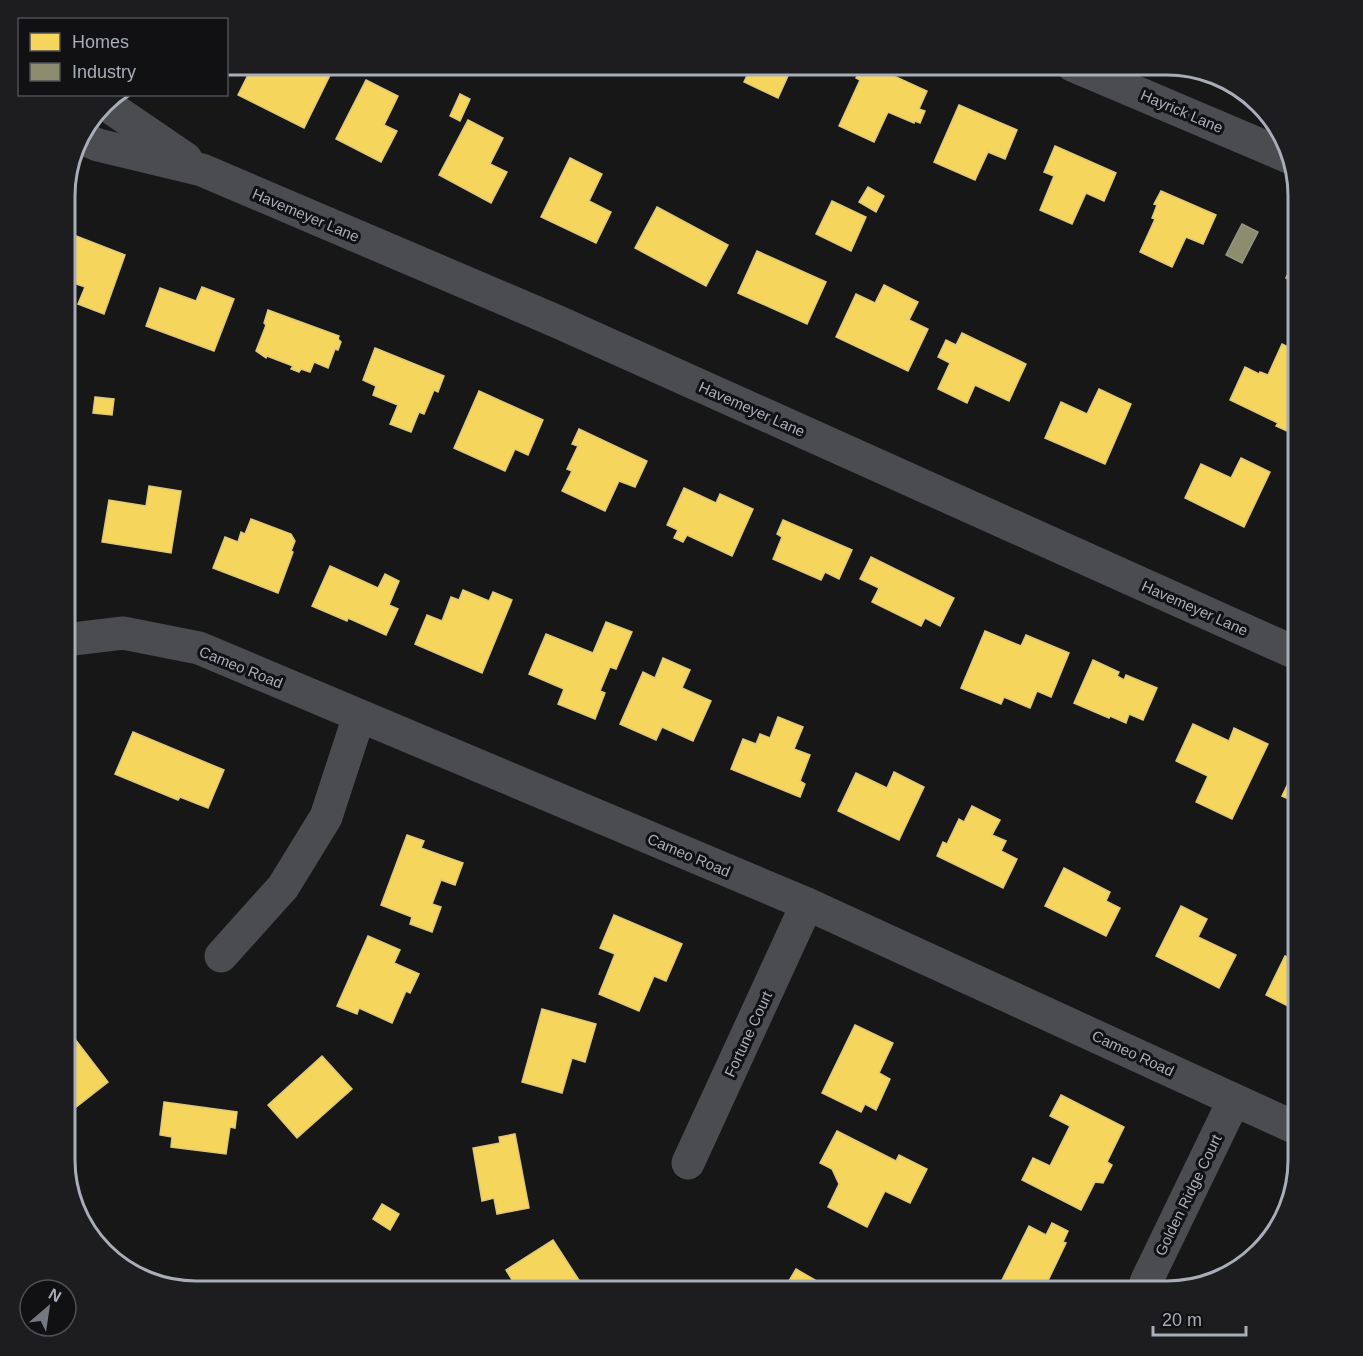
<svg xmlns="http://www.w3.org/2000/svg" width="1363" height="1356" font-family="Arial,sans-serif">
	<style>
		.homes { fill: #f6d55c; stroke: #dfc978; stroke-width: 1.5 }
		.industry { fill: #8c8c6e; stroke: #949684; stroke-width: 1.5 }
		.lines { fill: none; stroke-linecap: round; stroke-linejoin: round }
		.minor { stroke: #4b4c50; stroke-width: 33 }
		.tertiary { stroke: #4b4c50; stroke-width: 33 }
		.labels { text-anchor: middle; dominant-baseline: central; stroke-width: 6; stroke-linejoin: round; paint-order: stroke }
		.street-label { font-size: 15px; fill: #a8adb8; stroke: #111113 }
		.rim { fill: none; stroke: #a8adb8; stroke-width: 3 }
	</style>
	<rect width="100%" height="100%" fill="#171717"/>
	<g class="homes">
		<polygon points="253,65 335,65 304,128 238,95"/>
		<polygon points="752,65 813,65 809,75 792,67 778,98 744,82"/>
		<polygon points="862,65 870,65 927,91 919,109 925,111 920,123 915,121 914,123 888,112 874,142 839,126 860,80 856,78"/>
		<polygon points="366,80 398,96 384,125 397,131 381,162 336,139"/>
		<polygon points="460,94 470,99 460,121 450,116"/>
		<polygon points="959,105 1017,130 1005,159 988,152 975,180 934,162"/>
		<polygon points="468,120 503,138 490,164 507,172 491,203 439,175"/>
		<polygon points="1055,146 1116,173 1104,201 1086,193 1072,224 1040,210 1054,176 1044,172"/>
		<polygon points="570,158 602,174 589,201 611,212 596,243 541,217"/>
		<polygon points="868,187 884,196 876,212 859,202"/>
		<polygon points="1161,191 1216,215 1203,244 1186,237 1172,267 1140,252 1155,219 1152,218 1157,205 1154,204"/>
		<polygon points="832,201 866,217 851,251 816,234"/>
		<polygon points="657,207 728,245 706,286 635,248"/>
		<polygon points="71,234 125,255 104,314 78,304 85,287 65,280 67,271 65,271 65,251"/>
		<polygon points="757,251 826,282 807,324 738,293"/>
		<polygon points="1298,254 1298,284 1286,278"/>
		<polygon points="884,285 918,302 909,320 928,329 908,371 836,337 856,294 875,303"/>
		<polygon points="202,287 234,299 214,351 146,326 160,288 196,301"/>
		<polygon points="1298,298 1298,323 1288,318"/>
		<polygon points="268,310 339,336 338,339 341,342 338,350 335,349 328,368 314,362 310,372 301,369 299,372 291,369 293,366 267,356 266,358 256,351 266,325 264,323"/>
		<polygon points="962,333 1026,364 1009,401 975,385 967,403 938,389 950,363 938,357 946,340 956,345"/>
		<polygon points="1282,344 1298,352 1298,405 1287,431 1276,426 1278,423 1230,400 1245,367 1259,374 1260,372 1268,375"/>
		<polygon points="375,348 444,376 438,392 434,390 424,414 419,412 411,432 390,424 398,405 373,395 376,386 363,380"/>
		<polygon points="1099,389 1131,404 1105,464 1045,438 1061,402 1087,414"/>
		<polygon points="479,391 543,420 528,455 515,449 505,471 454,448"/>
		<polygon points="95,397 114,399 112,415 93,413"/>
		<polygon points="579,429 647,461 635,487 619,481 605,511 562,491 572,471 567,469 578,446 572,444"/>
		<polygon points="1241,458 1270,472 1244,527 1185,498 1201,464 1231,478"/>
		<polygon points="149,486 181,491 171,553 102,542 109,500 146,506"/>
		<polygon points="684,488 716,503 720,494 753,509 732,556 687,535 683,542 674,538 678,530 667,525"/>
		<polygon points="65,514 74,543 65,546"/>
		<polygon points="251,519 291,534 295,541 291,551 293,552 278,593 213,568 225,537 238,542 241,532 245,534"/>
		<polygon points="783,520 852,550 839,579 825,572 821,580 773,559 782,537 777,534"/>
		<polygon points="871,557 954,598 940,626 925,618 921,626 872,602 879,588 860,579"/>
		<polygon points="330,566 378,588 385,574 399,581 389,605 398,609 386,635 348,618 347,621 312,606"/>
		<polygon points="463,590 489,601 493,592 512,600 482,673 415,644 427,615 442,621 451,597 459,600"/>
		<polygon points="606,622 632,632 616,669 610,667 600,691 605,693 595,719 558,704 564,689 529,674 546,634 593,653"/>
		<polygon points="985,631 1021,646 1026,635 1069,653 1051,697 1037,691 1030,708 1004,697 1001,704 961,688"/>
		<polygon points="663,658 690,670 682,688 711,701 693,741 662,727 656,740 620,724 643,672 655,678"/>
		<polygon points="1093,660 1119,672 1117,676 1124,680 1126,675 1157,688 1143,720 1129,714 1126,723 1110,716 1109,718 1074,703"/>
		<polygon points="778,717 803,727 794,749 810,755 800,781 805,784 800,797 731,769 743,739 756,744 760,734 770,738"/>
		<polygon points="1193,724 1229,741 1234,728 1268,744 1232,819 1196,802 1208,776 1176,761"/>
		<polygon points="133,732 224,770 208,808 180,797 178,800 115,774"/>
		<polygon points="1295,752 1298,753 1298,803 1282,796 1294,771 1288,768"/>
		<polygon points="894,772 924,787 899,840 838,811 856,773 887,788"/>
		<polygon points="972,806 1000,820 992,835 1006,841 1001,851 1017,859 1003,888 937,856 943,842 947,844 959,819 964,822"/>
		<polygon points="407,835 424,841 421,848 463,863 455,885 441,880 432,904 441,907 432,932 410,924 412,917 381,905"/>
		<polygon points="1064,868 1110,892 1106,901 1120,908 1106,936 1045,906"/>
		<polygon points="1181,906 1207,919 1198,937 1236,955 1219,988 1156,956"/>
		<polygon points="614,915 682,944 666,981 654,976 639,1011 599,994 615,954 600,948"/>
		<polygon points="368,936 400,950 394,963 419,974 410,993 406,991 392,1023 359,1008 357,1014 337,1006"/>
		<polygon points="1285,956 1298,963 1298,1011 1266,995"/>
		<polygon points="542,1009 596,1024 585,1062 572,1058 562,1093 522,1082"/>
		<polygon points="855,1025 893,1043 879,1073 890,1079 876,1110 865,1104 861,1112 822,1093"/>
		<polygon points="65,1026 108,1082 75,1108 65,1093"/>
		<polygon points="322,1056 352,1089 297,1138 268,1105"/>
		<polygon points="1061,1095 1124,1127 1107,1162 1112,1165 1103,1183 1095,1182 1081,1210 1022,1180 1033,1158 1050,1166 1070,1126 1050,1116"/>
		<polygon points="164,1102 237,1112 235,1128 230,1127 226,1154 171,1147 172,1137 160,1135"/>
		<polygon points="837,1131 896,1161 899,1155 927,1169 910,1203 885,1191 867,1227 828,1207 839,1184 832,1169 820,1163"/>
		<polygon points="515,1134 529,1208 497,1214 494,1198 482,1201 473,1148 500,1143 499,1137"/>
		<polygon points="382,1204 399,1214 390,1230 373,1219"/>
		<polygon points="1052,1223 1068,1231 1063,1242 1066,1243 1043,1291 997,1290 1029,1226 1046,1235"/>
		<polygon points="553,1240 586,1291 519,1291 506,1270"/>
		<polygon points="796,1269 834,1291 783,1291"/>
	</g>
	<polygon class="industry" points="1242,224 1258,232 1242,263 1226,255"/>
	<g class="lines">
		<g class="minor">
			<polyline points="1072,65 1291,158"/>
			<polyline points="65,640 123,633 199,648 807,904 1298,1129"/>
			<polyline points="221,956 283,887 326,817 359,716"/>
			<polyline points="688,1163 807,904"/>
			<polyline points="1146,1291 1146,1282 1234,1100"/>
		</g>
		<g class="tertiary">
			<polyline points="104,103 186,159"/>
			<polyline points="79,137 98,145 202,170 556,321 1298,654"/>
		</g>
	</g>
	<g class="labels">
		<g class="street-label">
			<text transform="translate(1182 111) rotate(23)">Hayrick Lane</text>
			<text transform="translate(306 215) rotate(23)">Havemeyer Lane</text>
			<text transform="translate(752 409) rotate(24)">Havemeyer Lane</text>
			<text transform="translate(1195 608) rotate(24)">Havemeyer Lane</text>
			<text transform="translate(241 667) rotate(22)">Cameo Road</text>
			<text transform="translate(689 855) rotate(23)">Cameo Road</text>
			<text transform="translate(748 1034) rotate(-65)">Fortune Court</text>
			<text transform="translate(1133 1053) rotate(25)">Cameo Road</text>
			<text transform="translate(1188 1195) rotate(-64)">Golden Ridge Court</text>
		</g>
	</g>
	<path d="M0 0H1363V1356H0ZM196 75H1167A121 121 0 0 1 1288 196V1160A121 121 0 0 1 1167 1281H196A121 121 0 0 1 75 1160V196A121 121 0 0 1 196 75Z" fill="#1d1d20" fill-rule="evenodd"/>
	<path class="rim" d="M196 75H1167A121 121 0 0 1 1288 196V1160A121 121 0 0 1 1167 1281H196A121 121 0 0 1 75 1160V196A121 121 0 0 1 196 75Z"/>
	<rect x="18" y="18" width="210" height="78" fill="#111113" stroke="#4d4f55" stroke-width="1.5"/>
	<rect x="30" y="33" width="30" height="18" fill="#f6d55c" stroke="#4d4f55" stroke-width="1.5"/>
	<text x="72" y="48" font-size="18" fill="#a8adb8">Homes</text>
	<rect x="30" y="63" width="30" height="18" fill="#8c8c6e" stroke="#4d4f55" stroke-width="1.5"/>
	<text x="72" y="78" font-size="18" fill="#a8adb8">Industry</text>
	<g transform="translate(48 1308) rotate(29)"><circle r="28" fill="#111113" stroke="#4d4f55" stroke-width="1.5"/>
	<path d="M0-4.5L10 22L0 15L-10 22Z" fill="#757880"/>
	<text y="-9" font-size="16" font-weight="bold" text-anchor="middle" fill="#a8adb8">N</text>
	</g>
	<path d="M1153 1326v9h93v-9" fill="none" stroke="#a8adb8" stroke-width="3"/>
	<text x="1162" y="1326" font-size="18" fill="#a8adb8" stroke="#111113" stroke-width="4.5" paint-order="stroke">20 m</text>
</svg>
